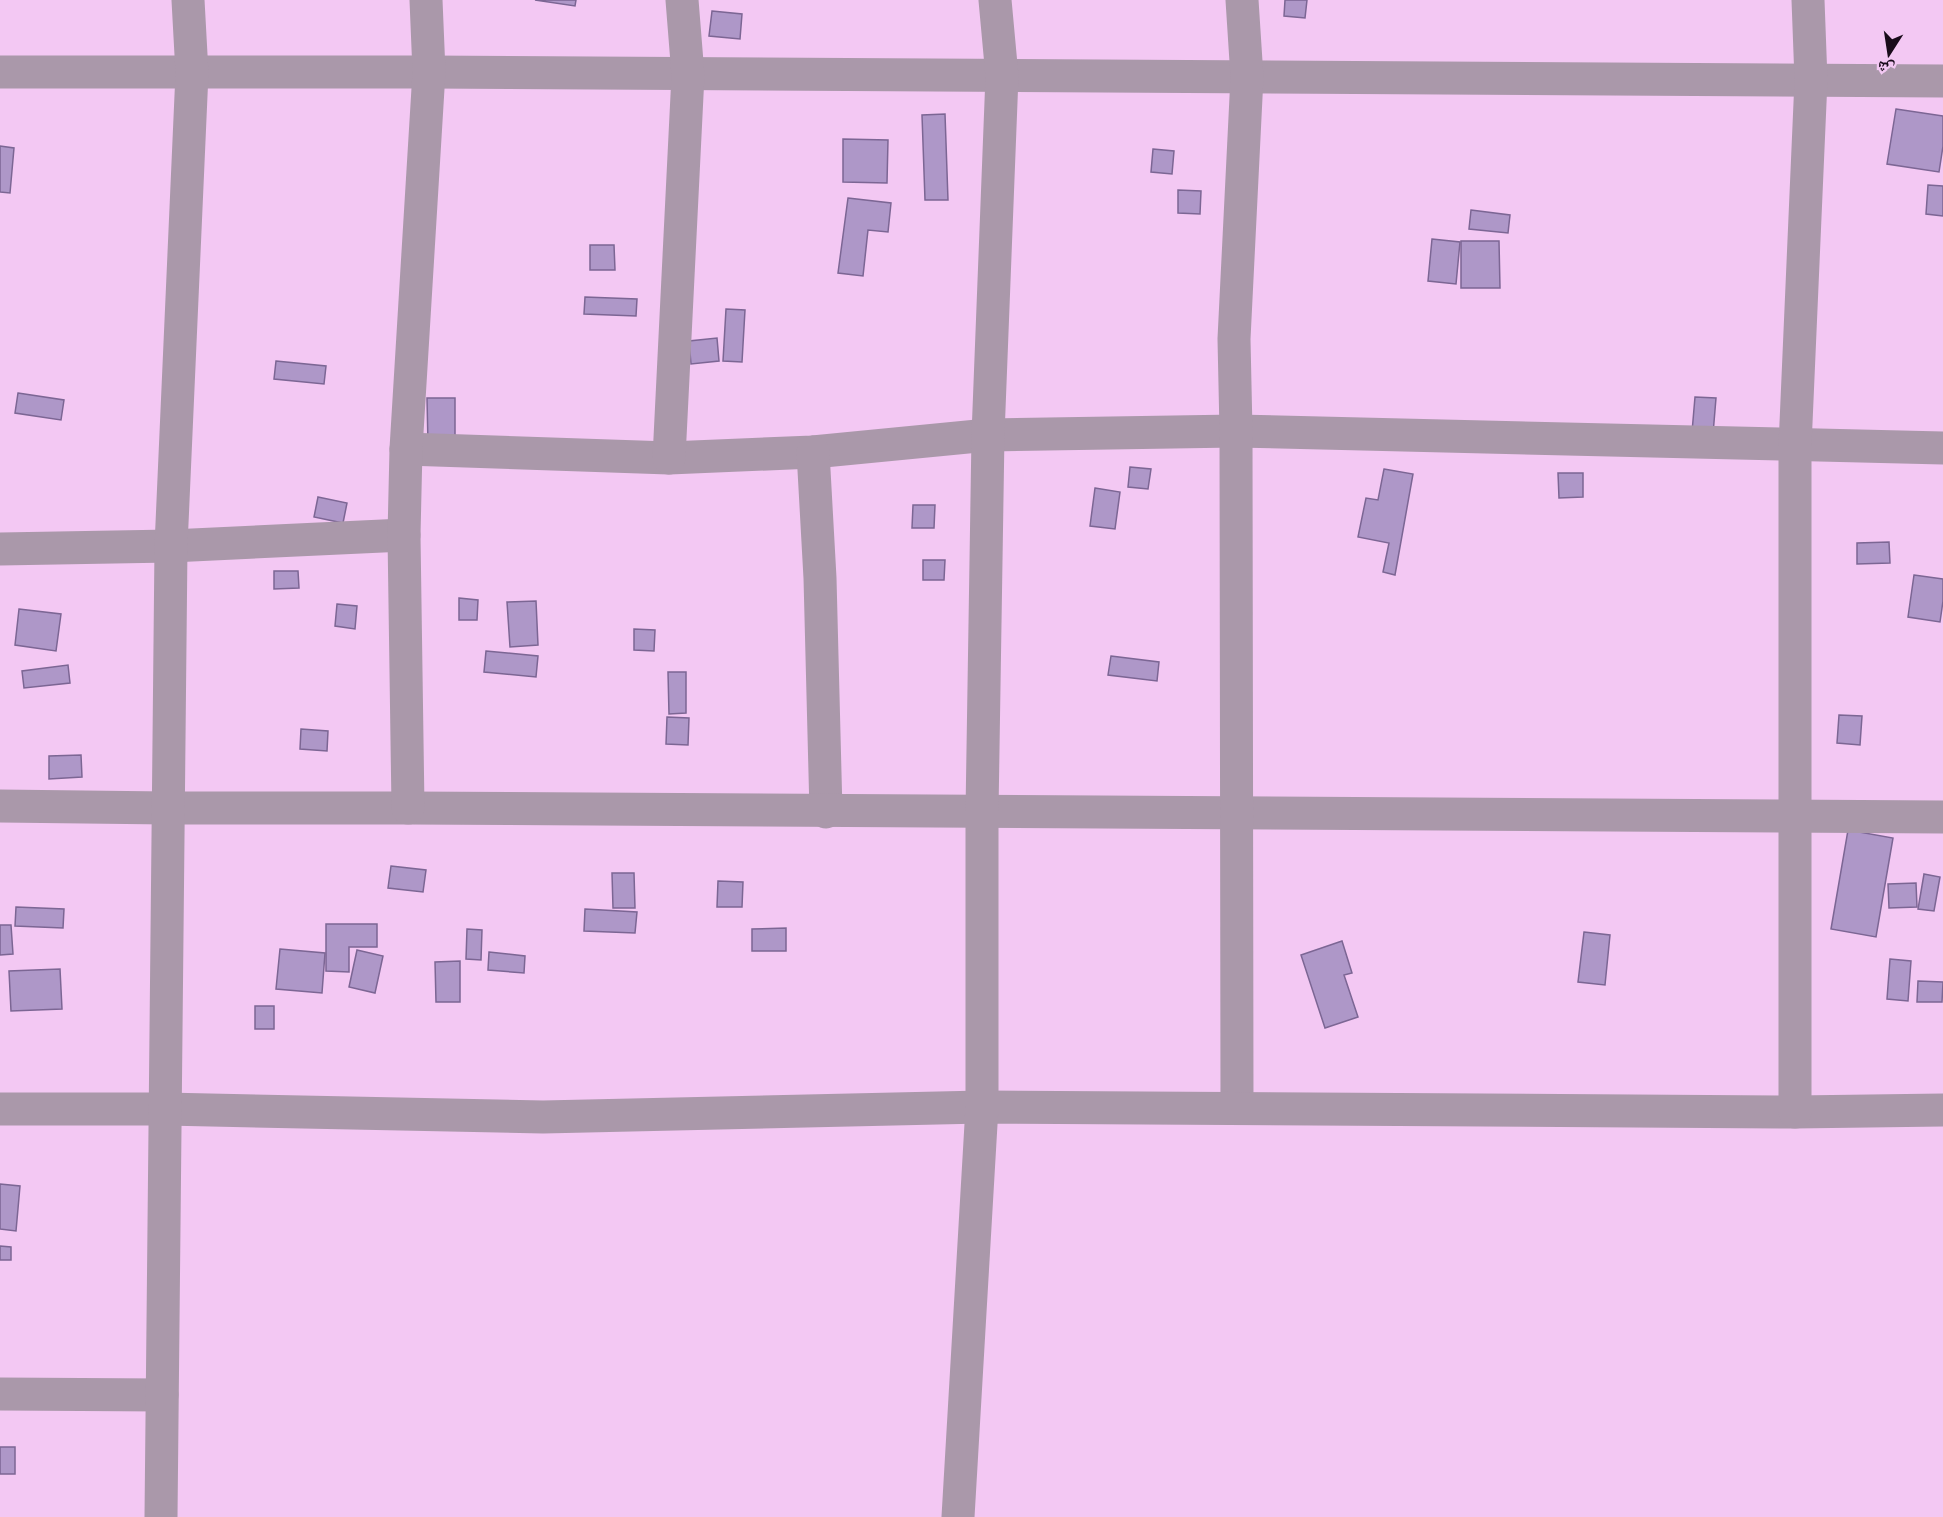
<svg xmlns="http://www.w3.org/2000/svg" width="1943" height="1517" font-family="'Playfair Display','Noto Naskh Arabic',serif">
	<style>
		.building { fill: #ae97c8; stroke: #7c6694; stroke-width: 1.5 }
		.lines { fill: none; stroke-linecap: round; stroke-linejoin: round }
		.minor { stroke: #aa98aa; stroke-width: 33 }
	</style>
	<rect width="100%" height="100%" fill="#f3c8f3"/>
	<g class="building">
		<polygon points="535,0 576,0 575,6"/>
		<polygon points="1285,0 1307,0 1305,18 1284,16"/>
		<polygon points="712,11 742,14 740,39 709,36"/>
		<polygon points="1896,109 1943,116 1943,146 1939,172 1887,164"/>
		<polygon points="945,114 948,200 925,200 922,115"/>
		<polygon points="843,139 888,140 887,183 843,182"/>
		<polygon points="0,146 14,148 10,193 0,192"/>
		<polygon points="1153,149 1174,151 1172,174 1151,172"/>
		<polygon points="1928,185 1943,186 1943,216 1926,214"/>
		<polygon points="1178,190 1201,191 1200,214 1178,213"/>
		<polygon points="848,198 891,203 888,232 868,230 863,276 838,273"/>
		<polygon points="1471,210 1510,215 1508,233 1469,229"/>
		<polygon points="1432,239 1460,242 1456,284 1428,281"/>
		<polygon points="1461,241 1499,241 1500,288 1461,288"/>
		<polygon points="590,245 614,245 615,270 590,270"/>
		<polygon points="585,297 637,299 636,316 584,314"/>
		<polygon points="726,309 745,310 742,362 723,361"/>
		<polygon points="717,338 719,361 691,364 689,341"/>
		<polygon points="276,361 326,366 324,384 274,379"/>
		<polygon points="18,393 64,400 61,420 15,413"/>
		<polygon points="1695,397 1716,398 1713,434 1692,432"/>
		<polygon points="427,398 455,398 455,444 428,444"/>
		<polygon points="1130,467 1151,469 1148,489 1128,487"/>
		<polygon points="1384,469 1413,474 1395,575 1383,572 1389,543 1358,537 1366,498 1378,500"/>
		<polygon points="1558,473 1583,473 1583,497 1559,498"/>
		<polygon points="1095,488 1120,492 1115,529 1090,526"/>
		<polygon points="318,497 347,503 343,523 314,517"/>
		<polygon points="913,505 935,505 934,528 912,528"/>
		<polygon points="1889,542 1890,563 1857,564 1857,543"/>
		<polygon points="923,560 945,560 944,580 923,580"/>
		<polygon points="274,571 298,571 299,588 274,589"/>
		<polygon points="1914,575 1943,579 1943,601 1940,622 1908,617"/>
		<polygon points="459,598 478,600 477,620 459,620"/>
		<polygon points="536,601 538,645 510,647 507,602"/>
		<polygon points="337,604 357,606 355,629 335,626"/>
		<polygon points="19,609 61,614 56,651 15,645"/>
		<polygon points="634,629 655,630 654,651 634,650"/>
		<polygon points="486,651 538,656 536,677 484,672"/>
		<polygon points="1111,656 1159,662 1157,681 1108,675"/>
		<polygon points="68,665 70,683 24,688 22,671"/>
		<polygon points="668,672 686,672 686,713 669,714"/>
		<polygon points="1839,715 1862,716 1860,745 1837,743"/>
		<polygon points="667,717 689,718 688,745 666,744"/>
		<polygon points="301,729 328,731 327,751 300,749"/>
		<polygon points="81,755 82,777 49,779 49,756"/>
		<polygon points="1848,830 1893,838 1876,937 1831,929"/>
		<polygon points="391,866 426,870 423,892 388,888"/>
		<polygon points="612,873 634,873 635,908 613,908"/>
		<polygon points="1924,874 1940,877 1934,911 1918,909"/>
		<polygon points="718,881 743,882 742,907 717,907"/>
		<polygon points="1916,883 1917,907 1889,908 1888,884"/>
		<polygon points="16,907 64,909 63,928 15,926"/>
		<polygon points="585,909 637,912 635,933 584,931"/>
		<polygon points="326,924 377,924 377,947 349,947 349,972 326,971"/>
		<polygon points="0,925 11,925 13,954 0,955"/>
		<polygon points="786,928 786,951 752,951 752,929"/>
		<polygon points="467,929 482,930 481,960 466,959"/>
		<polygon points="1584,932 1610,935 1605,985 1578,982"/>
		<polygon points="1342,941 1352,973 1344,975 1358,1017 1325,1028 1301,955"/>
		<polygon points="280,949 325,953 322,993 276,989"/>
		<polygon points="357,950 383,956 375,993 349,987"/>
		<polygon points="489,952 525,956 524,973 488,970"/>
		<polygon points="1890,959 1911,961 1908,1001 1887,999"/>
		<polygon points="460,961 460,1002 436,1002 435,962"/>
		<polygon points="60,969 62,1009 11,1011 9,971"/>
		<polygon points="1918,981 1943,982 1942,1002 1917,1002"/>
		<rect x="255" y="1006" width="19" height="23"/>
		<polygon points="0,1184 20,1186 16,1231 0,1229"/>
		<polygon points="0,1246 11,1247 11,1260 0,1260"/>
		<rect x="0" y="1447" width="15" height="27"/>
	</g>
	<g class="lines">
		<g class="minor">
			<polyline points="0,72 429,72 1943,81"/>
			<polyline points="406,449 669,458 813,452 988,435 1236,431 1943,448"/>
			<polyline points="813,452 820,578 826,812"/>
			<polyline points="669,458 688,75 682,0"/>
			<polyline points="0,549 171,546 404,535"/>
			<polyline points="0,806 168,808 408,808 1943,817"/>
			<polyline points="408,808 404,535 406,449 429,72 426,0"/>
			<polyline points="1237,1108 1236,431 1234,339 1247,77 1242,0"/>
			<polyline points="0,1109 165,1109 543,1117 982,1107 1795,1112 1943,1110"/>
			<polyline points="1795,1112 1795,446 1811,80 1808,0"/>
			<polyline points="0,1394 162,1395"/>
			<polyline points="161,1517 171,546 192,73 188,0"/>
			<polyline points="958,1517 982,1107 982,812 988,435 1002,76 995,0"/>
		</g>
	</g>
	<g transform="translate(1889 54) rotate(192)" stroke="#f3c8f3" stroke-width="4.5" paint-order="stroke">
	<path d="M0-4.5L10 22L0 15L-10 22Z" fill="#190b1a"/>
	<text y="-9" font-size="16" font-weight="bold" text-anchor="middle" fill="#190b1a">ش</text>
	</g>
</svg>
